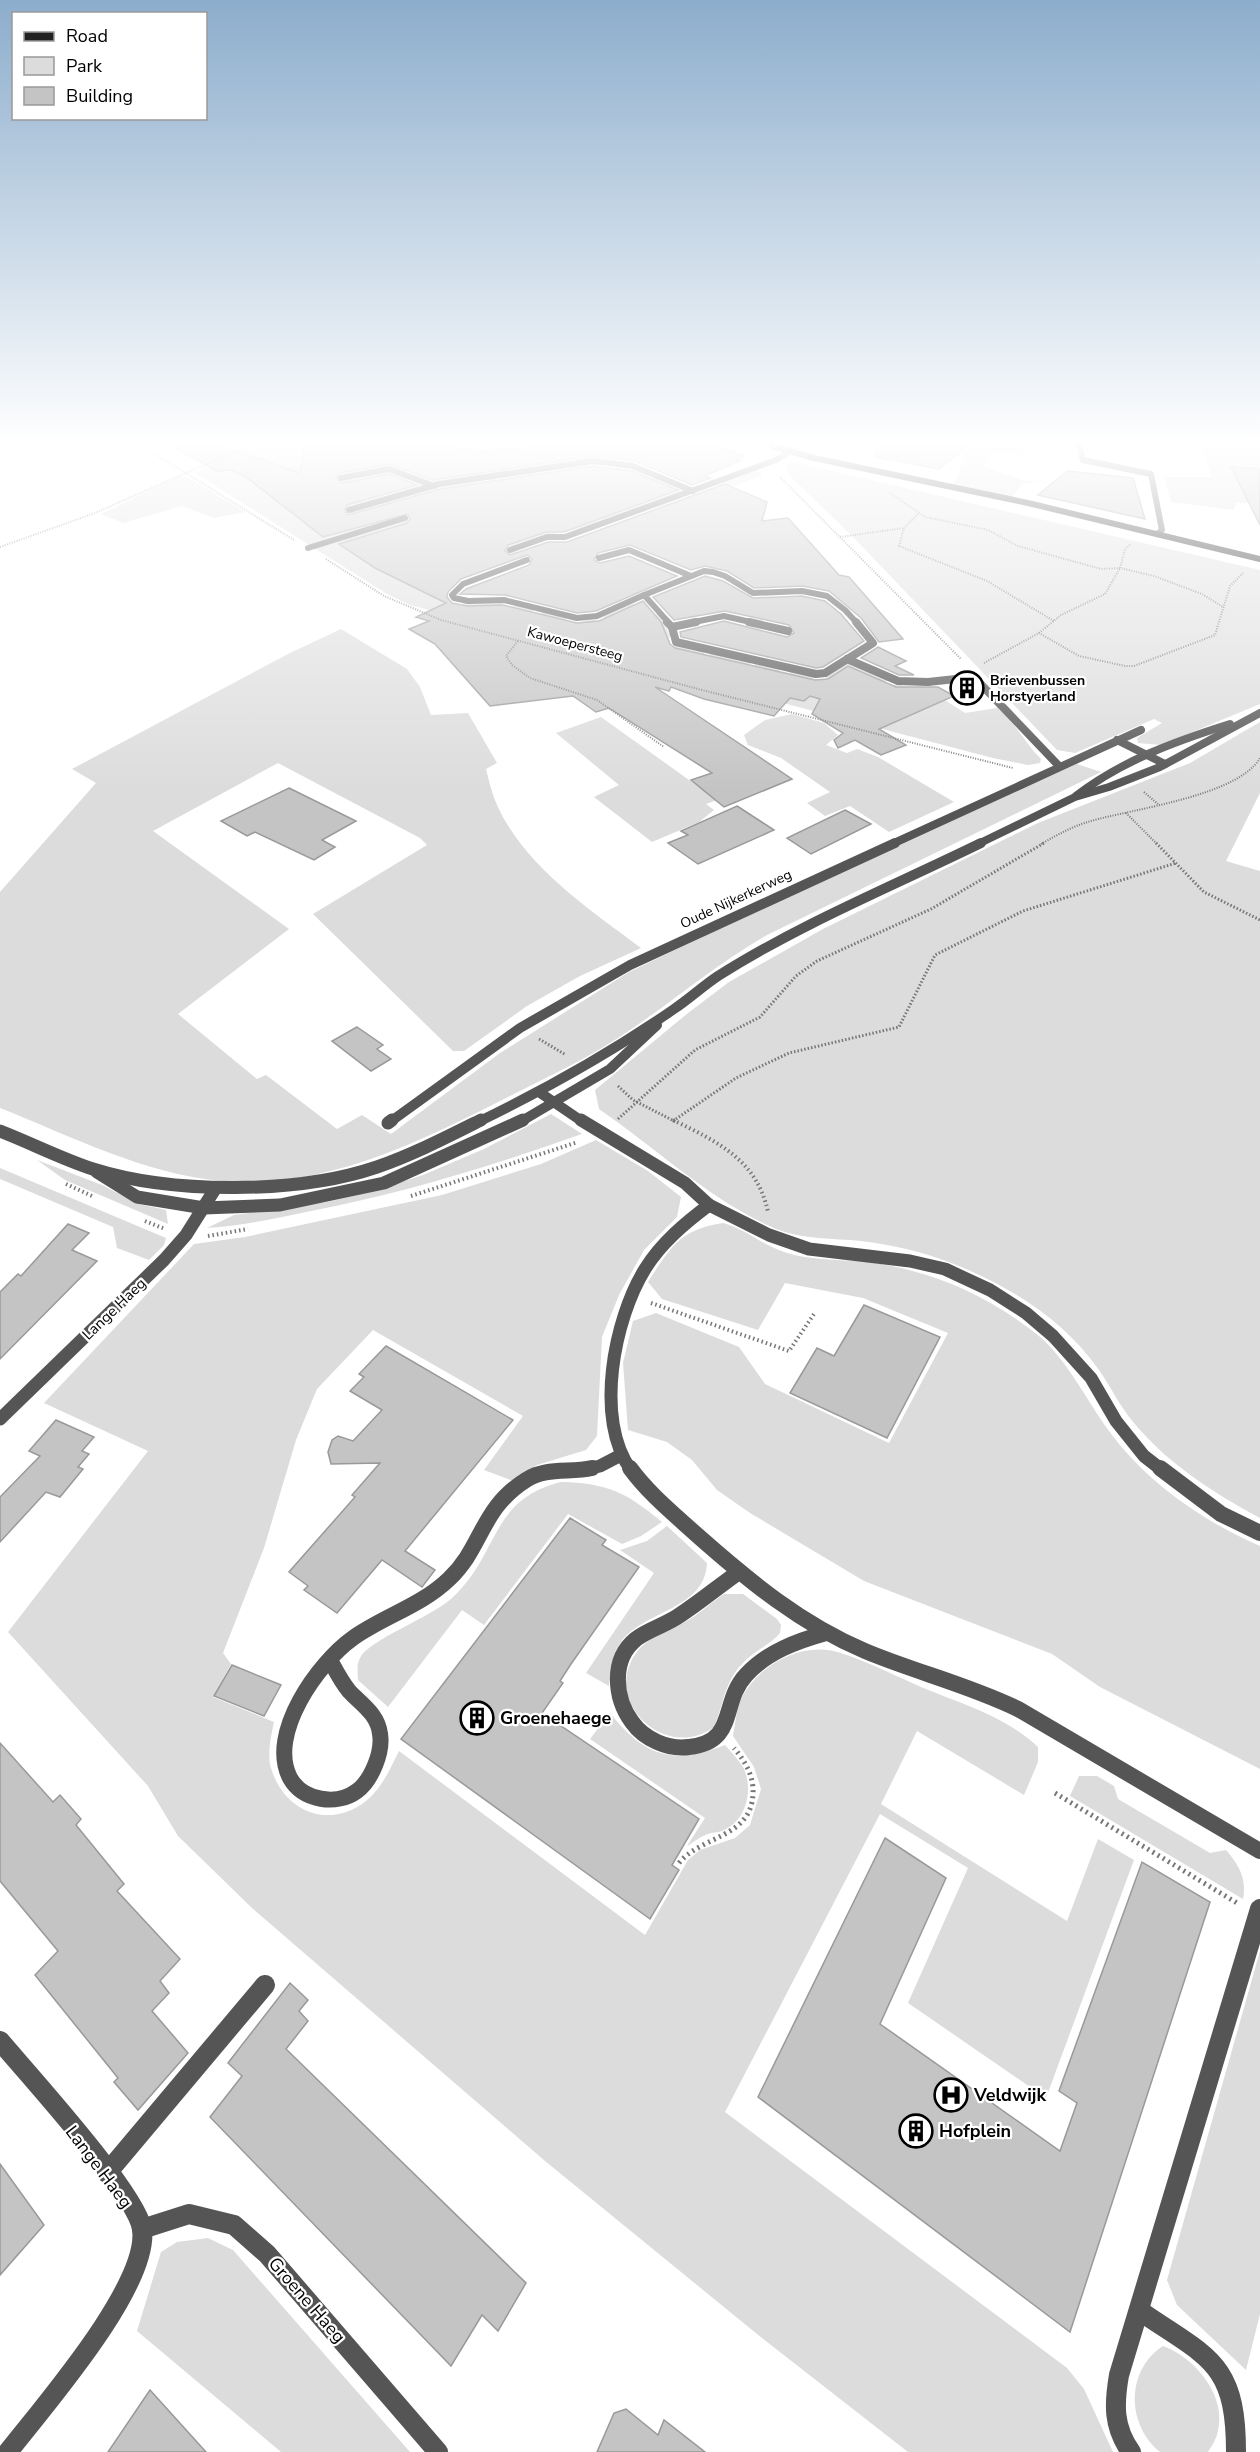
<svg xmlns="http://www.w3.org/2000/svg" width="1260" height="2452" font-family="'Nunito Sans',sans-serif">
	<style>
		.green { fill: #dcdcdc }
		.building { fill: #c4c4c4; stroke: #999; stroke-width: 1.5 }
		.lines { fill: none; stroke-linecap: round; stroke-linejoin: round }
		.path-far3 { stroke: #777; stroke-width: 2; stroke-dasharray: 1 1.5; stroke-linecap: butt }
		.path-far2 { stroke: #777; stroke-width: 3; stroke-dasharray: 1.5 2; stroke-linecap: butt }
		.path-far1 { stroke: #777; stroke-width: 4; stroke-dasharray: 1.5 3; stroke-linecap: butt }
		.path { stroke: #777; stroke-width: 5; stroke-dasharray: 2 4; stroke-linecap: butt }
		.service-far5 { stroke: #555; stroke-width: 6 }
		.service-far4 { stroke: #555; stroke-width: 8 }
		.service-far3 { stroke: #555; stroke-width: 10 }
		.service-far2 { stroke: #555; stroke-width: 13 }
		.service-far1 { stroke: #555; stroke-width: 16 }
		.service { stroke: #555; stroke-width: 20 }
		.minor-far4 { stroke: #555; stroke-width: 6 }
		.minor-far3 { stroke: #555; stroke-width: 8 }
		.minor-far2 { stroke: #555; stroke-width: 10 }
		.minor-far1 { stroke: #555; stroke-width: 13 }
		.minor { stroke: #555; stroke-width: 20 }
		.tertiary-far2 { stroke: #555; stroke-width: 8 }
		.tertiary-far1 { stroke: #555; stroke-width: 10 }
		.tertiary { stroke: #555; stroke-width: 13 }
		.secondary { stroke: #222; stroke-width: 6 }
		.labels { text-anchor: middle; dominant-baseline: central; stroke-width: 4.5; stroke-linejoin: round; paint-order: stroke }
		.far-street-label { font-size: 14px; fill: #000; stroke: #fff }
		.far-poi-label { font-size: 14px; font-weight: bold; fill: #000; stroke: #fff; text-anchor: start }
		.street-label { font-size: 15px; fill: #000; stroke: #fff }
		.near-poi-label { font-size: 18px; font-weight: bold; fill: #000; stroke: #fff; text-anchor: start }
		.near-street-label { font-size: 18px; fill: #000; stroke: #fff }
	</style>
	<rect width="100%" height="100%" fill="#fff"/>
	<g class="green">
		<path d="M 251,446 L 438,446 L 445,449 L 597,446 L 616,456 L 592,459 L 594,463 L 583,467 L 605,478 L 639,468 L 689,491 L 584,528 L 542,536 L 509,548 L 529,558 L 522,560 L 513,556 C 478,568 455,569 442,607 L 452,611 L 464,603 L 504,602 L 488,614 L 498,616 L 515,605 L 534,610 L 530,613 L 538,615 L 544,612 L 568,618 L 563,621 L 576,625 C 592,615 605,621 623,626 L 625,624 L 603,617 C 618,610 633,598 649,607 L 648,613 L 660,615 L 671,635 L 668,640 L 640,632 L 673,647 L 677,644 L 705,651 L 704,654 L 709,655 L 712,653 L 752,662 L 747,666 L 751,668 L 757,663 L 781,669 L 779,671 L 789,673 L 792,670 L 815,676 L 807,686 L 825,684 L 826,677 L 844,664 L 850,664 L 889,680 L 880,684 L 888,688 L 896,684 L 911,688 L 923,686 L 965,713 L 997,708 C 987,695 979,687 963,684 L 968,681 C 998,691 1019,738 1041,759 L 1040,763 L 1028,765 L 993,758 L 410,605 L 387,594 L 195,473 Z"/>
		<polygon points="969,446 1020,446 1023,454 991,453 983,466 1024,481 1041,481 1022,484 1012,497 954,484"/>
		<polygon points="1201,446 1260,446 1260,503 1236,503 1234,510 1171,502 1164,477 1212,477"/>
		<polygon points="789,461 1260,570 1260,704 1161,745 1138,743 1137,738 1162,723 1154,719 1075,753 1057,750 854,538 790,476 786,469"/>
		<polygon points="757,470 763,475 577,545 569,541"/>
		<polygon points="180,476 187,477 245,512 214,518 182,506 123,523 101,514"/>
		<path d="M 341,629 L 407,669 L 420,687 L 431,715 L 468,713 L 497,763 L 486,769 C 489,781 492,794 497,805 C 525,867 589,909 641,948 L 580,976 L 527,1006 L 464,1051 L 453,1051 L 313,914 L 427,845 L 420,838 L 278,763 L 153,831 L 289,929 L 178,1014 L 257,1079 L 266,1075 L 337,1129 L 362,1115 L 391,1134 L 500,1053 L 629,972 L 870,857 L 1077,764 L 1101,772 L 767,935 C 713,966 669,1005 618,1038 C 581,1062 541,1080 502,1100 C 415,1144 324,1189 223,1181 C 146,1175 71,1136 0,1108 L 0,892 L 96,783 L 72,769 L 288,654 Z"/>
		<polygon points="792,714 824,723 838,735 826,745 847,753 857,749 878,757 954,802 889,832 850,806 825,816 807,803 830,792 781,758 748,745 744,735 765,720"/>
		<polygon points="601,717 717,800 706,804 714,810 699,822 652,842 594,797 619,785 556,733"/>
		<path d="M 1260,722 L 1260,793 L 1226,861 L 1260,871 L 1260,1518 C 1214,1493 1168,1464 1134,1423 C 1120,1407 1111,1387 1099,1370 C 1077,1339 1047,1313 1015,1294 C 968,1266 916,1247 861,1241 C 832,1238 804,1240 776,1229 C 711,1201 657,1149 599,1109 L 595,1090 L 688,1013 L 729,982 L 823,929 L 1038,823 L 1190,763 Z"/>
		<path d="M 551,1114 L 582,1134 C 492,1166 401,1194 306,1212 C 273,1219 240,1226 207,1228 L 234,1215 L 327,1202 L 374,1191 L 423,1175 L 484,1149 Z"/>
		<path d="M 596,1140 L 648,1171 L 681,1197 L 677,1217 L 644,1250 L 619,1295 L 602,1337 L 597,1436 L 586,1450 L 537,1465 L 513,1481 L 484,1470 L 523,1416 L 373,1330 L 317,1389 L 296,1440 L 264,1548 L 223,1653 L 231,1664 L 213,1697 L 274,1722 C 271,1736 267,1755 271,1768 C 284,1812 329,1830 366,1801 C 382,1788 390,1769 399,1751 L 645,1935 L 688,1860 L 700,1850 L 735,1838 L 750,1825 L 761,1789 L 754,1767 L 733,1736 C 735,1725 736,1714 739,1704 C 752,1671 791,1646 827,1650 C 846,1651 900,1678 921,1687 C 962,1704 1005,1716 1038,1747 L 1038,1762 L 1024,1795 L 917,1731 L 881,1804 L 1067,1921 L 1098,1839 L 1134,1860 L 1046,2098 L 908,2003 L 968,1868 L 880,1814 L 725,2112 L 1067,2368 L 1084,2389 L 1113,2452 L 908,2452 L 757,2334 L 545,2161 L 252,1908 L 178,1836 L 148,1786 L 8,1632 L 148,1451 L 44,1403 L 194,1244 L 245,1237 L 442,1195 L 541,1164 Z"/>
		<polygon points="37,1160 102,1185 139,1204 166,1210 168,1224 65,1180"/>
		<polygon points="0,1168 166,1238 164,1245 149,1260 117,1248 113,1227 0,1179"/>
		<path d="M 723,1223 C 746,1229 762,1245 784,1252 C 811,1261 839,1259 866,1262 C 931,1270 988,1295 1039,1336 C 1068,1361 1087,1401 1109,1431 C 1145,1481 1204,1522 1260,1546 L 1260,1769 L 1100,1687 L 1052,1654 L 864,1581 L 750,1513 L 717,1490 L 692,1460 L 667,1442 L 628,1430 L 623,1363 L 633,1321 L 656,1313 L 739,1347 L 765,1384 L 889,1443 L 948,1333 L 863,1298 L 785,1283 L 758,1330 L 662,1299 L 648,1282 C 670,1248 680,1229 723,1223 Z"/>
		<path d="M 561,1482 C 608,1483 627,1493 662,1522 L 641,1536 L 622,1544 L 568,1514 L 484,1625 L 462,1610 L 388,1707 L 358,1680 C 358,1672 356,1665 360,1658 C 368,1640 432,1617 452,1598 C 500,1554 489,1500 561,1482 Z"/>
		<path d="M 667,1526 L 707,1563 C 705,1610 644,1610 621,1642 C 612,1654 611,1671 609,1686 L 586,1673 L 654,1573 L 620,1550 L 647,1541 Z"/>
		<path d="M 724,1594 L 743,1594 L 777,1619 L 781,1625 L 780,1633 C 770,1645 754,1651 743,1663 C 724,1682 724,1704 714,1727 C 667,1762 601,1703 636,1653 C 650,1635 672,1630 690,1619 C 703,1611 712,1602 724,1594 Z"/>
		<path d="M 610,1713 C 645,1757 672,1765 725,1745 C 731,1752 738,1759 743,1767 C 754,1789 747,1821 722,1831 C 717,1833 712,1832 708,1834 C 701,1836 694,1842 687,1846 L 705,1818 L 590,1739 Z"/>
		<path d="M 1079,1776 L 1097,1776 L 1114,1786 L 1118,1799 L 1210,1853 L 1226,1850 C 1239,1865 1247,1879 1243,1899 L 1070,1796 Z"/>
		<polygon points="1260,1951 1260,2314 1246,2370 1177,2305 1167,2280"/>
		<polygon points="208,2238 233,2250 410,2452 281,2452 137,2331 161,2252 177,2242"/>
		<path d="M 1163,2346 C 1196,2358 1229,2398 1217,2435 C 1215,2441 1211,2447 1208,2452 L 1160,2452 C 1126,2424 1126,2370 1163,2346 Z"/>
	</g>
	<g class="building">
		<polygon points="172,446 223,446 300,473 305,446 456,446 475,453 532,446 716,446 745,456 736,460 740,461 704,476 711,478 692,485 635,461 593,456 433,480 389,464 340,473 336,478 342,483 389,474 417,485 347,505 344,511 348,515 440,489 593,466 632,471 678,490 564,532 546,532 508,545 505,551 510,555 548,542 567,542 725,484 767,502 762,521 788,518 839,575 849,577 903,639 879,642 861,618 829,591 802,586 754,588 727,571 705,566 691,570 630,545 598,553 594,560 600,563 629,556 677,576 596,611 577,613 505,595 460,594 466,589 529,565 532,559 527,555 461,579 448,592 447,597 452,603 467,606 503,605 577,623 599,621 643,601 661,622 670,644 675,648 815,680 828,679 848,666 896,687 938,687 954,696 879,729 906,745 881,755 855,740 838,748 834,740 843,733 812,714 820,699 810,696 804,701 790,698 774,716 704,699 671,687 669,691 655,687 792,779 724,807 691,780 712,773 609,708 596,712 573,696 490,706 435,644 409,629 429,621 416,617 446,603 375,568 339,544 407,523 410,519 408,514 323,537 246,477 231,470 217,471"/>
		<polygon points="877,446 967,446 939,469 876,457"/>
		<polygon points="1231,467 1260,469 1260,525"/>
		<polygon points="1067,471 1133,478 1145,519 1038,495"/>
		<polygon points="705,576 723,581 753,598 802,596 825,601 841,614 864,641 823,667 816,668 681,637 680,632 724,621 787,637 794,633 789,625 725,611 674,620 653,597"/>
		<polygon points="878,647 906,661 895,666 914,675 899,675 861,658"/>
		<polygon points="289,788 356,821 322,840 335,847 314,860 255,832 247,836 221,821"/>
		<polygon points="737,806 774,830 698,864 668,843 688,835 681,831"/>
		<polygon points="845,810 871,824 811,854 787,838"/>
		<polygon points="357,1027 383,1045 377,1049 391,1059 371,1071 332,1041"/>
		<polygon points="68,1224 89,1233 72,1250 97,1261 0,1359 0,1292 18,1274 21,1276"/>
		<polygon points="864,1305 940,1337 887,1438 790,1393 817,1348 834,1356"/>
		<polygon points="386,1346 513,1420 405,1551 435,1570 422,1587 382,1560 337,1613 304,1590 308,1586 289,1572 355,1497 352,1495 380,1463 331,1464 328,1452 332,1440 338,1436 353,1441 382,1410 350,1391 364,1377 359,1374"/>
		<polygon points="56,1420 94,1437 82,1451 89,1454 78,1467 83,1469 60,1497 46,1492 0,1542 0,1497 40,1456 29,1451"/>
		<polygon points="570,1518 606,1540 602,1545 639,1567 571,1664 560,1681 563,1683 542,1713 699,1819 672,1865 679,1870 650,1919 401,1739"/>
		<polygon points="232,1665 281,1685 264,1716 214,1696"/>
		<polygon points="0,1743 53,1802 60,1795 81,1819 76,1825 124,1884 117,1891 180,1959 160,1981 169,1993 152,2011 188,2053 138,2110 114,2082 118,2078 35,1975 58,1951 0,1881"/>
		<polygon points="885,1838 946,1878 880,2024 1060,2151 1077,2103 1059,2091 1142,1862 1210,1902 1070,2332 758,2097"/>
		<polygon points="290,1983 308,2000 299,2011 308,2021 286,2049 526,2283 498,2331 482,2315 451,2366 210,2117 242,2076 228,2063"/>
		<polygon points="0,2164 44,2225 0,2275"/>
		<polygon points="150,2390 206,2452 108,2452"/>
		<polygon points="626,2409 658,2435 664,2420 705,2452 597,2452 614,2413"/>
	</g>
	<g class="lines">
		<g class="path-far3">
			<polyline points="142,446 294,540"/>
			<polyline points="780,477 961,659"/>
			<polyline points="890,493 925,517 988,530 1018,546 1101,569 1120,568 1154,576 1202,594 1223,607"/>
			<polyline points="918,514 904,528 899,546 987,581 1054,621"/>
			<polyline points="840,537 904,528"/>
			<polyline points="0,547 95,513 247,446"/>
			<polyline points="326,559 384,596 441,620 702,690 1013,768"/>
			<polyline points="1039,633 1061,615 1105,594 1120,568 1125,549 1131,544"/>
			<polyline points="518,641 506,656 512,665 530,678 597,700 664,747"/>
			<polyline points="984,663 1039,633 1079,656 1125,666 1134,666 1215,635 1230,586 1244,572"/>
			<polyline points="1144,792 1159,805"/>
			<polyline points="1126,813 1157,844"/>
			<path d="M 1041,844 C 1057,835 1073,826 1091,821 C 1132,809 1238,796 1260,758"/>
		</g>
		<g class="path-far2">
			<polyline points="1156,843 1204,892 1260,920"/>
			<polyline points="539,1039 566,1055"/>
			<polyline points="618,1086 633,1100 676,1122"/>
			<polyline points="618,1119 695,1050 760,1017 796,976 817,961 931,909 1044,843"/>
			<polyline points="673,1121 736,1078 789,1053 899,1027 935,955 1023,911 1176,863"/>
		</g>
		<g class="path-far1">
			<path d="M 673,1120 C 718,1142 757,1160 768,1212"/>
			<polyline points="66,1184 92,1196"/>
			<polyline points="411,1196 578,1142"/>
			<polyline points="145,1221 165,1229"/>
			<polyline points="208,1236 248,1229"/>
			<polyline points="651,1303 789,1351 814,1314"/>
		</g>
		<g class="path">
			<polyline points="1055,1793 1237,1903"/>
			<path d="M 679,1863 C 702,1835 751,1838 753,1794 C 754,1776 745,1761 734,1748"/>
		</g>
		<g class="service-far5">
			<polyline points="341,478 389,469 434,486"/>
			<polyline points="349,510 439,484 593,461 633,466 693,491"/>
			<polyline points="308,548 405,518"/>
			<polyline points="510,550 547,537 565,537 776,460 789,452"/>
			<polyline points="599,558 629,550 691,576"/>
			<polyline points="527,560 463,584 452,595 454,598 468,601 504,600 577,618 597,616 644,595"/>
			<polyline points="669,623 644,595 704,571 713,572 725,576 753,593 802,591 827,596 845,610 857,623"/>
			<polyline points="689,623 724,616 755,623"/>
		</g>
		<g class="service-far4">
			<polyline points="667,622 672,627 676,642 816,674 825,673 873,643 856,622"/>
			<polyline points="749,622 788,631"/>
			<polyline points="672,627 696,622"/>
			<polyline points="847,659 898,681 928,682 974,677 1059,766"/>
		</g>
		<polyline class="service-far3" points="539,1092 583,1122"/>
		<g class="service-far2">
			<polyline points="581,1120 685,1183 709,1205 769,1235 809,1249 910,1261 945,1269 990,1290 1026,1313 1053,1336 1091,1378 1116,1421 1144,1456 1162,1470"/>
			<polyline points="582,1470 600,1466 621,1455"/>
			<path d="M 631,1470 C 594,1420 614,1319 645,1269 C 661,1243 685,1223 709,1205"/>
		</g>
		<g class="service-far1">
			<path d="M 630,1468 C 649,1494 674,1514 697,1535 C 749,1581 801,1624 865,1651 C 915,1672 969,1685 1018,1709 L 1260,1851"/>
			<polyline points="1160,1468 1221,1514 1260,1533"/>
			<path d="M 739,1572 C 719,1586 700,1602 680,1615 C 666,1625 649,1629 636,1639 C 610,1660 615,1699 632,1722 C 644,1739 668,1750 689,1747 C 738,1742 720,1703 746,1675 C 767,1652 797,1641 826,1633"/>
			<path d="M 330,1660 C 336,1671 341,1681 349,1691 C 361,1704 378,1714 380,1734 C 383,1751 372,1780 357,1791 C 337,1806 303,1801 290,1778 C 267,1734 318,1663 353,1638 C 384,1616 421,1606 449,1579 C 483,1547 480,1509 526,1480 C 546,1467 569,1473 592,1468"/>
		</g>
		<g class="service">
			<polyline points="107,2173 265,1985"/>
			<path d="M 1140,2311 C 1208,2358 1236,2361 1236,2452"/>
			<path d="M 1131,2452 C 1113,2427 1114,2404 1119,2375 L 1260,1909"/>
		</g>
		<polyline class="minor-far4" points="1079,446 1083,460 1151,474 1162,530 1157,534"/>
		<g class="minor-far3">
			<polyline points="1117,740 1165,764"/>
			<polyline points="892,844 1141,730"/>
		</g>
		<polyline class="minor-far2" points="390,1122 520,1028 630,965 895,843"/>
		<g class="minor-far1">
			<polyline points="388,1123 392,1120"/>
			<polyline points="0,1419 164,1260 186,1235 215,1189"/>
		</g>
		<g class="minor">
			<path d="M 0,2041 C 28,2074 137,2194 142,2229 C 150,2285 43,2407 8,2452"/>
			<polyline points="142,2229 189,2214 234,2225 267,2254 438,2452"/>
		</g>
		<g class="tertiary-far2">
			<path d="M 1076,796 C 1121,761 1176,741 1230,724"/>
			<polyline points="978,844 1075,797 1109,787 1160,767 1260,713"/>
		</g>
		<g class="tertiary-far1">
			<path d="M 478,1122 C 546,1089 612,1052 674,1009 C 689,999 703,986 718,976 C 800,924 893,886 981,843"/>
			<polyline points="520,1122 610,1069 657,1025"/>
		</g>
		<g class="tertiary">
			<path d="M 0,1131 C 31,1143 62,1159 93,1169 C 172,1194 298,1194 377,1167 C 412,1155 447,1137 481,1120"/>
			<polyline points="97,1172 137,1197 204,1208 280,1205 384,1183 523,1120"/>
		</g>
		<polyline class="secondary" points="772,446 814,458 1028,503 1260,559"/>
	</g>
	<linearGradient id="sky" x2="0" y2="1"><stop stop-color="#8cadcc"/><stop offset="0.56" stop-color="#fff"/><stop offset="1" stop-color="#fff" stop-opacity="0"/></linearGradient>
	<rect width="1260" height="790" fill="url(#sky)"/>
	<defs>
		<g id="building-ring" transform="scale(1.725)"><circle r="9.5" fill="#fff" stroke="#000" stroke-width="1.5"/><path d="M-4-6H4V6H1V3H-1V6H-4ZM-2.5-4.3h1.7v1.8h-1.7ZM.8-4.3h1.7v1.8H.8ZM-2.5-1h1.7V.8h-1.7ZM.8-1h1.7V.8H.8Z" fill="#000"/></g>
		<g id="hospital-ring" transform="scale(1.725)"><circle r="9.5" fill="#fff" stroke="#000" stroke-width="1.5"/><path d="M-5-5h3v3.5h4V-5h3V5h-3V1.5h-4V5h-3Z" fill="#000"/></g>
	</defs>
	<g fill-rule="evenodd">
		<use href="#building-ring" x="967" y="688"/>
		<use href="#building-ring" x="477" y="1718"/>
		<use href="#hospital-ring" x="951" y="2095"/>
		<use href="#building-ring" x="916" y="2131"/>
	</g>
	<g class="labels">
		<g class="far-street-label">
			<text transform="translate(575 644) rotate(15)">Kawoepersteeg</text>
			<text transform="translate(736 899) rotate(-25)">Oude Nijkerkerweg</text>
		</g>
		<g class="far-poi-label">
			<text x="990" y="680">Brievenbussen<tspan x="990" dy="16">Horstyerland</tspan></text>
		</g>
		<g class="street-label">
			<text transform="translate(114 1309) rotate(-44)">Lange Haeg</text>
		</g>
		<g class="near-poi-label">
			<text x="500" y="1718">Groenehaege</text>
			<text x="974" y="2095">Veldwijk</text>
			<text x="939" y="2131">Hofplein</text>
		</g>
		<g class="near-street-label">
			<text transform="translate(99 2167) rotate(53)">Lange Haeg</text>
			<text transform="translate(307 2300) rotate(49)">Groene Haeg</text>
		</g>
	</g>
	<rect x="12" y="12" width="195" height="108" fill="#ffffff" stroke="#999999" stroke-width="1.5"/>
	<rect x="24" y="32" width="30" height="9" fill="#222222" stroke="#999999" stroke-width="1.5"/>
	<text x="66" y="42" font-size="18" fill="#000000">Road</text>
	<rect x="24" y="57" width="30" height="18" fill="#dcdcdc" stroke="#999999" stroke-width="1.5"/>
	<text x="66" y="72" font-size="18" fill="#000000">Park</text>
	<rect x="24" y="87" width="30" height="18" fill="#c4c4c4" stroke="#999999" stroke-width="1.5"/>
	<text x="66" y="102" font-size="18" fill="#000000">Building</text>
</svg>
